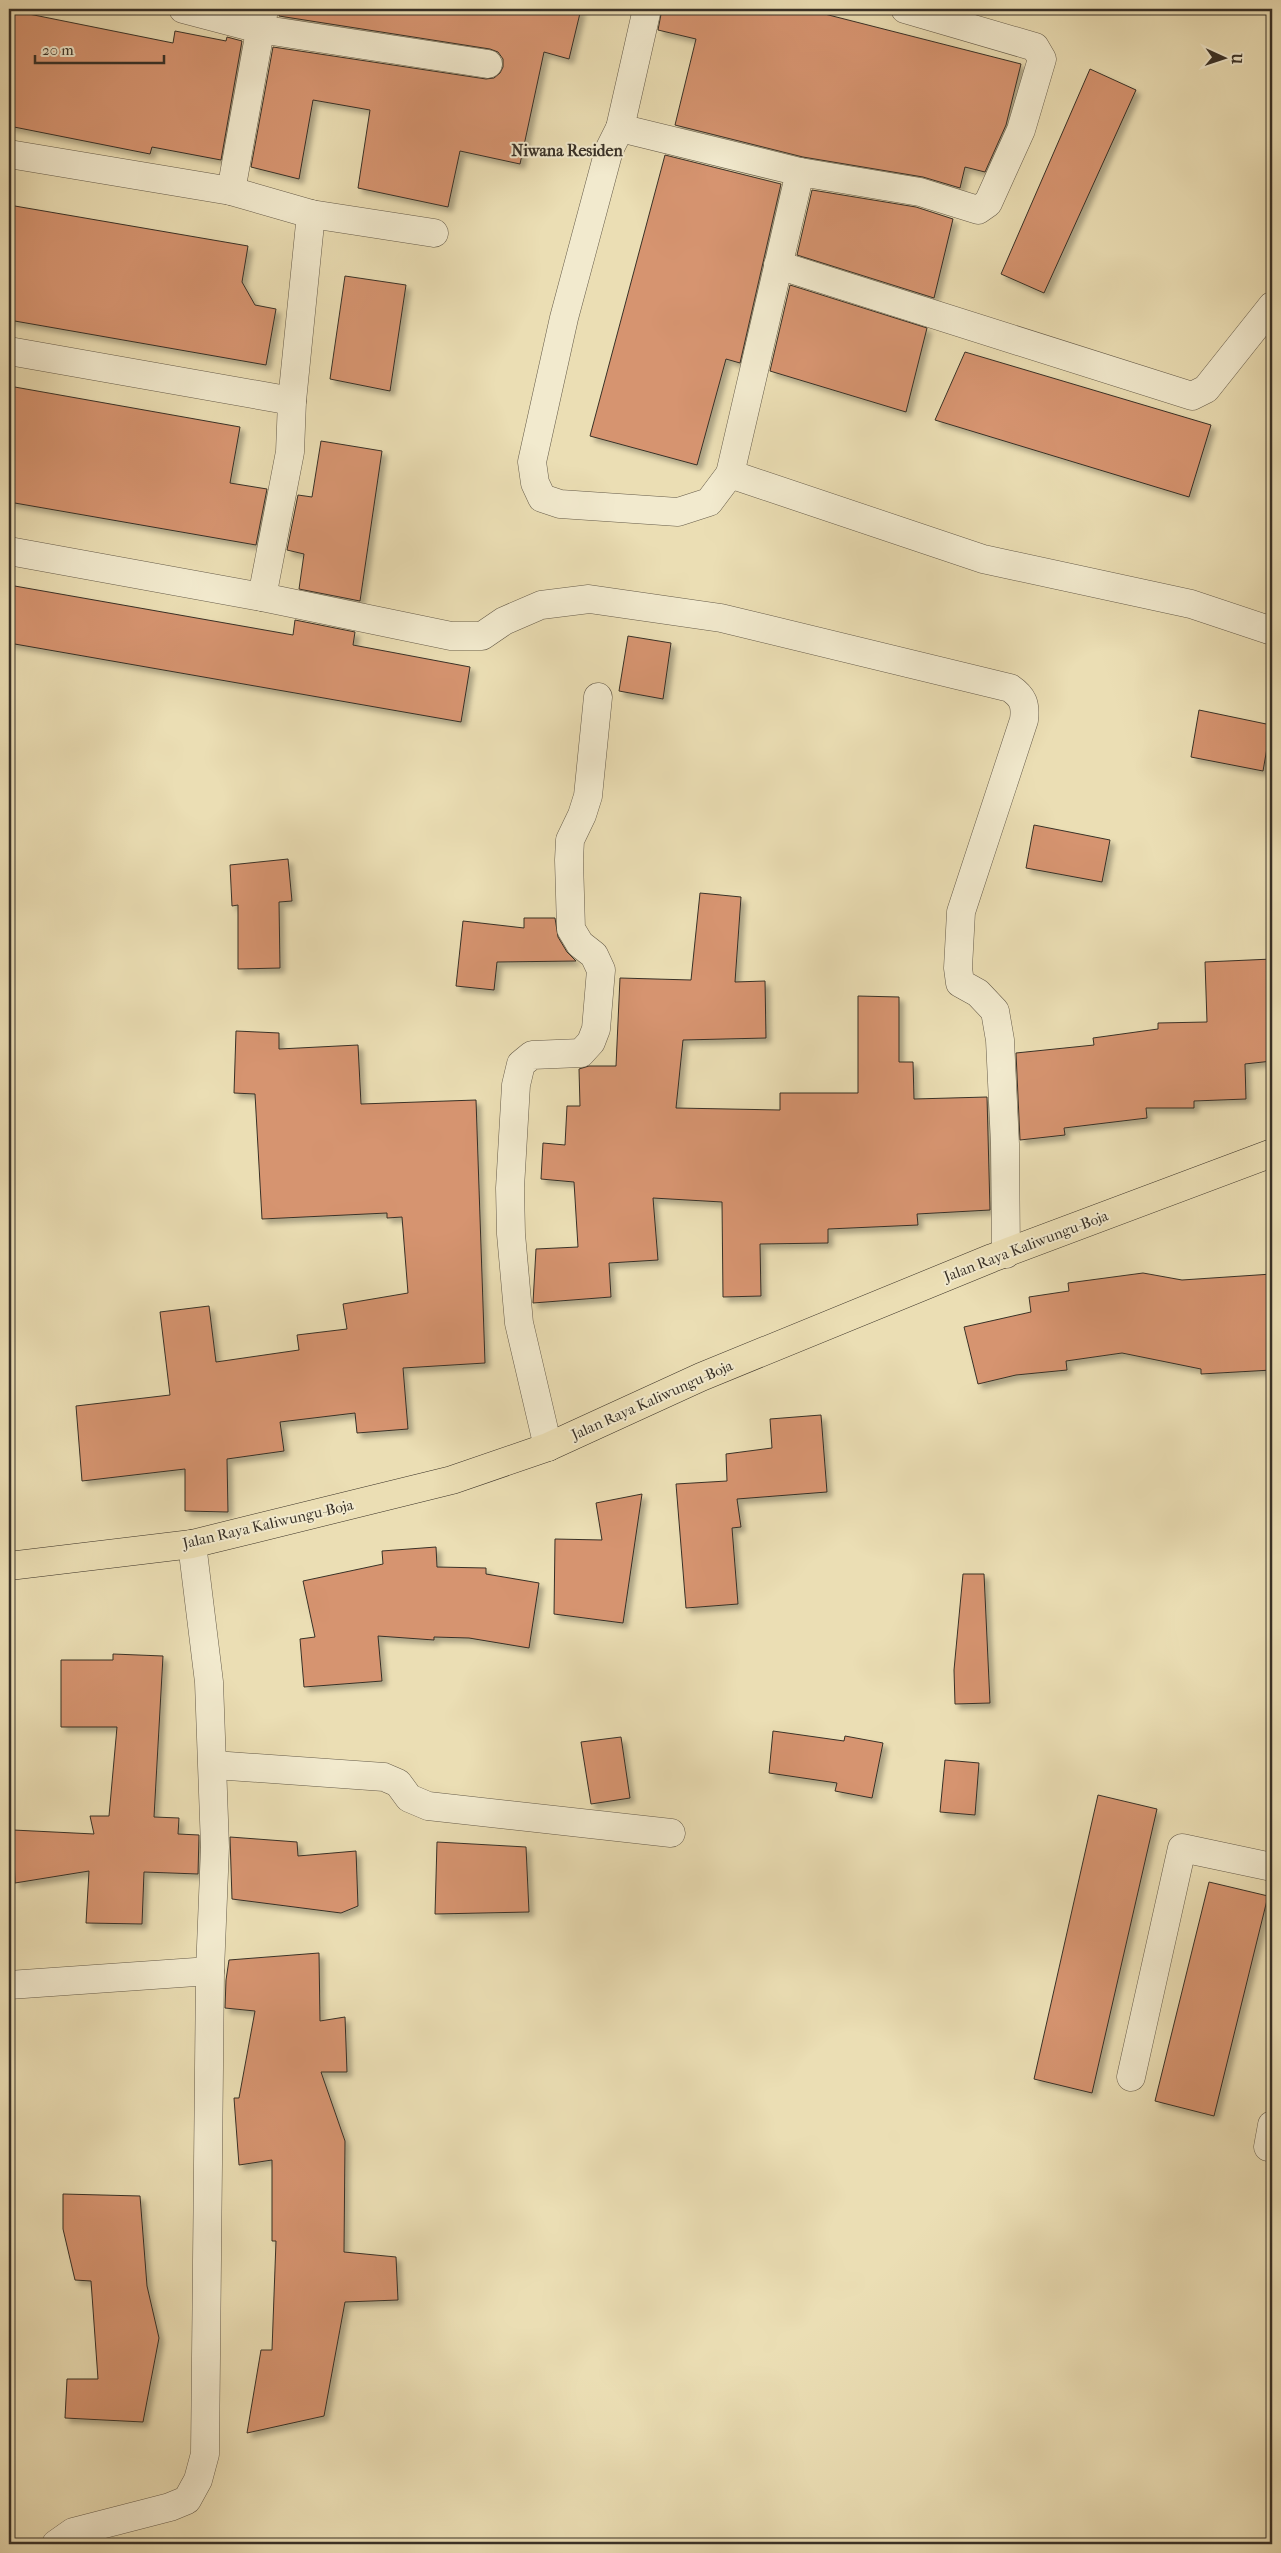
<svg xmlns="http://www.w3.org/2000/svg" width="1281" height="2553" font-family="'IM FELL French Canon',serif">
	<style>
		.building { fill: #d6946f; stroke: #393127; filter: url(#shadow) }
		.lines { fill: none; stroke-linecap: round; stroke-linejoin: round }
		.minor-casing { stroke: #665c4a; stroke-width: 29 }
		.major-casing { stroke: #393127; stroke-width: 29 }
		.minor { stroke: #f2eace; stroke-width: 28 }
		.major { stroke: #ebdeb4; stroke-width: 28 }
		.labels { text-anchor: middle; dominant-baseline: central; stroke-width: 4; stroke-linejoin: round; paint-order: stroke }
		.street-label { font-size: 15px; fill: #393127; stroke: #f2eace }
		.neighbourhood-label { font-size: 16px; font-weight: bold; fill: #393127; stroke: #f2eace }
	</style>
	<defs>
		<filter id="shadow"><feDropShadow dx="4.5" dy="4.5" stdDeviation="2.5" flood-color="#0004"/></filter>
	</defs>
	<rect width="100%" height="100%" fill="#ebdeb4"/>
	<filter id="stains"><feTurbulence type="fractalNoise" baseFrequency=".004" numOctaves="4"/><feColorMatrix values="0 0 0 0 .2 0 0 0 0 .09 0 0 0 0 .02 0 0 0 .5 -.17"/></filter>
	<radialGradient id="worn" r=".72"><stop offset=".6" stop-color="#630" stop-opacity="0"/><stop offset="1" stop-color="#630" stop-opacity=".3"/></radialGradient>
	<g class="building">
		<polygon points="279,9 581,9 569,59 544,52 520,164 460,151 448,207 358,188 370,110 313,100 299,179 251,167 273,47 486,79 494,78 500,73 503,67 503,59 498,52 490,49 279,16"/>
		<polygon points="662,9 805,9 1021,64 1006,125 985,172 965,167 960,188 923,177 803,157 675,125 696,39 658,30"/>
		<polygon points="9,10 173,43 175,31 226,41 227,37 242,41 221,160 152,147 150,154 9,126"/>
		<polygon points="1090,69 1136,90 1044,293 1001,274"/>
		<polygon points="665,155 781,184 740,363 726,359 697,465 590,436"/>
		<polygon points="812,190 916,207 953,219 934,298 797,255"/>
		<polygon points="9,205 248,246 242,282 255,305 276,309 266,365 9,320"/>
		<polygon points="345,276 406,285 390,391 330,379"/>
		<polygon points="790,285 927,328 906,412 770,371"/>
		<polygon points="965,352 1211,425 1189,497 935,420"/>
		<polygon points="9,386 240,427 230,483 267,489 256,545 9,502"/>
		<polygon points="321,441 382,451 360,601 299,589 304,554 287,550 298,495 312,497"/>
		<polygon points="9,585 293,635 295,620 355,632 353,645 470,667 461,722 9,643"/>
		<polygon points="628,636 671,643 663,699 619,691"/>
		<polygon points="1199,710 1271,725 1263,771 1191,757"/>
		<polygon points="1034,825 1110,840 1102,882 1026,868"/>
		<polygon points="288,859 292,901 279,902 280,968 238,969 238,905 232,906 230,865"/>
		<polygon points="700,893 741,897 735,982 765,981 766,1038 683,1040 676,1108 780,1110 780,1093 858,1093 858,996 899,997 899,1062 913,1062 914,1099 987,1097 990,1210 917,1214 918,1225 828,1229 828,1243 760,1244 761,1296 723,1297 722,1202 653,1198 658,1260 609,1263 611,1297 533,1303 536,1249 578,1247 574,1182 541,1179 543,1143 565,1145 567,1106 580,1106 579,1069 589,1066 616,1066 620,978 691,980"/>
		<polygon points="524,918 555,918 558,937 567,952 576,961 497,962 494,990 456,986 463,921 524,928"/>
		<polygon points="1272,959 1272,1061 1245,1064 1246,1099 1194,1101 1194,1108 1146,1108 1147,1118 1064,1128 1065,1135 1020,1140 1016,1053 1094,1045 1093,1038 1158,1029 1158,1023 1207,1022 1205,962"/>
		<polygon points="236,1031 279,1033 279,1049 358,1045 361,1104 476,1100 485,1363 403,1368 408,1429 357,1433 355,1413 280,1422 284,1451 227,1459 228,1512 185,1511 185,1469 82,1481 76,1406 170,1395 160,1312 209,1306 216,1362 299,1350 297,1335 347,1329 343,1304 408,1293 402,1217 387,1218 387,1213 262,1219 255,1094 234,1093"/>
		<polygon points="1143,1273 1182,1280 1272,1274 1272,1370 1201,1374 1201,1369 1122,1353 1066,1361 1067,1370 1016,1375 978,1384 964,1327 1031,1312 1029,1297 1069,1291 1068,1283"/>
		<polygon points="821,1415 827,1492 737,1499 741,1527 732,1528 738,1604 686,1608 676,1484 727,1481 726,1454 772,1448 770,1419"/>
		<polygon points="642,1494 623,1623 554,1614 555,1539 602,1540 596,1503"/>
		<polygon points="436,1547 437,1567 486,1568 486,1574 539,1583 529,1648 469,1638 434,1637 434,1640 378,1636 382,1681 304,1687 300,1639 315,1637 303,1581 383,1564 382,1551"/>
		<polygon points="963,1574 984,1574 990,1703 955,1704 954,1670"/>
		<polygon points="113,1654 163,1656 154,1817 179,1818 178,1834 199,1835 198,1874 144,1872 142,1924 86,1923 89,1871 15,1883 13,1830 94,1834 90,1816 109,1816 117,1727 61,1727 61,1660 113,1660"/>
		<polygon points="773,1731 844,1741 845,1736 883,1743 872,1798 835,1791 837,1783 769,1773"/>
		<polygon points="621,1737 630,1798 591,1804 581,1742"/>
		<polygon points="945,1760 979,1763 975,1815 940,1812"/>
		<polygon points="1098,1795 1157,1809 1092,2093 1034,2079"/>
		<polygon points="230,1837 297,1842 298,1856 356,1851 358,1906 341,1913 232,1899"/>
		<polygon points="437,1842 526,1847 529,1912 435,1914"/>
		<polygon points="1209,1882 1268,1896 1214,2116 1155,2101"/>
		<polygon points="319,1953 320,2021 345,2017 347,2072 321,2072 345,2141 344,2252 396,2257 398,2300 345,2302 324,2416 247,2433 261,2350 272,2350 276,2241 272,2241 272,2160 239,2165 234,2098 239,2098 255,2011 225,2008 226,1980 229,1960"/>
		<polygon points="63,2194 140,2196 147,2286 159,2338 143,2422 65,2418 67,2379 98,2379 91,2281 75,2280 63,2229"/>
	</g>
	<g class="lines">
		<g class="minor-casing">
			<g id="minor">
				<polyline points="183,9 259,29 488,64"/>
				<polyline points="620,128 647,9"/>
				<polyline points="9,154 231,191 311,214 434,233"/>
				<polyline points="800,172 620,128 609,150 564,318 532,462 535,483 542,498 560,504 678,512 709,502 730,474 983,559 1191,604 1272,631"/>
				<polyline points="231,191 264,9"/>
				<polyline points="778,265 1192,396 1206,389 1272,306"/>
				<polyline points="9,351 292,401"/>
				<polyline points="730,474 800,172 920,192 978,210 988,203 1021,130 1042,59 1035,47 905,9"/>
				<polyline points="9,551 262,597 290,452 292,401 311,214"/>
				<path d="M 262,597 L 451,636 L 482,636 L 504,621 L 541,605 L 589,599 L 721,618 L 1010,688 C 1023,697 1026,704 1024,720 L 961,912 L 958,968 L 960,983 L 978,993 L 995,1011 L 1000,1040 L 1005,1144 L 1006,1254"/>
				<polyline points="548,1447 519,1323 511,1234 510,1188 516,1085 521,1064 532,1055 581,1053 591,1042 596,1029 601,970 594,955 580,944 571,929 569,860 570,840 582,815 588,796 598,697"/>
				<polyline points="214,1765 384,1777 398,1783 409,1798 428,1806 671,1833"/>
				<polyline points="9,1985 210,1971"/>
				<polyline points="1131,2077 1182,1848 1272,1867"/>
				<polyline points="1268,2147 1272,2125"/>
				<polyline points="56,2544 73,2532 170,2507 187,2500 198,2480 205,2454 210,1971 215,1847 209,1682 192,1544"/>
			</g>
		</g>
		<g class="major-casing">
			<polyline id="major" points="9,1566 192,1544 452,1480 548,1447 701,1377 992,1258 1272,1153"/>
		</g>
		<use href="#minor" class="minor"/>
		<use href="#major" class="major"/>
	</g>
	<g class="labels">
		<g class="street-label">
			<text transform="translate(1026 1246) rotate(-21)">Jalan Raya Kaliwungu-Boja</text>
			<text transform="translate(652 1400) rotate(-24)">Jalan Raya Kaliwungu-Boja</text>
			<text transform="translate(268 1524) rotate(-13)">Jalan Raya Kaliwungu-Boja</text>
		</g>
		<g class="neighbourhood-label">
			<text x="567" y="150">Niwana Residen</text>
		</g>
	</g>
	<rect width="1281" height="2553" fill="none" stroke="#ebdeb4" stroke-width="30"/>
	<rect x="10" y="10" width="1261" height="2533" fill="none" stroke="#393127" stroke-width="2.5"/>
	<rect x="15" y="15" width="1251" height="2523" fill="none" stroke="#393127"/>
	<g transform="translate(1224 58) rotate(93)" stroke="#f2eace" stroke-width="4" paint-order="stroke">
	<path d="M0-4L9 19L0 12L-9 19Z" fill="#393127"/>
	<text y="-8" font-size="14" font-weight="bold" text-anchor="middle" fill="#393127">U</text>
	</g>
	<path d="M35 55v8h129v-8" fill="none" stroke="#393127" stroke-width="2.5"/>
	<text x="42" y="55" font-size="15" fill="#393127" stroke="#f2eace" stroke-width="4" paint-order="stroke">20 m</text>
	<rect width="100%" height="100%" filter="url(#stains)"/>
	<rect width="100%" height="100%" fill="url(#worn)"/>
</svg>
